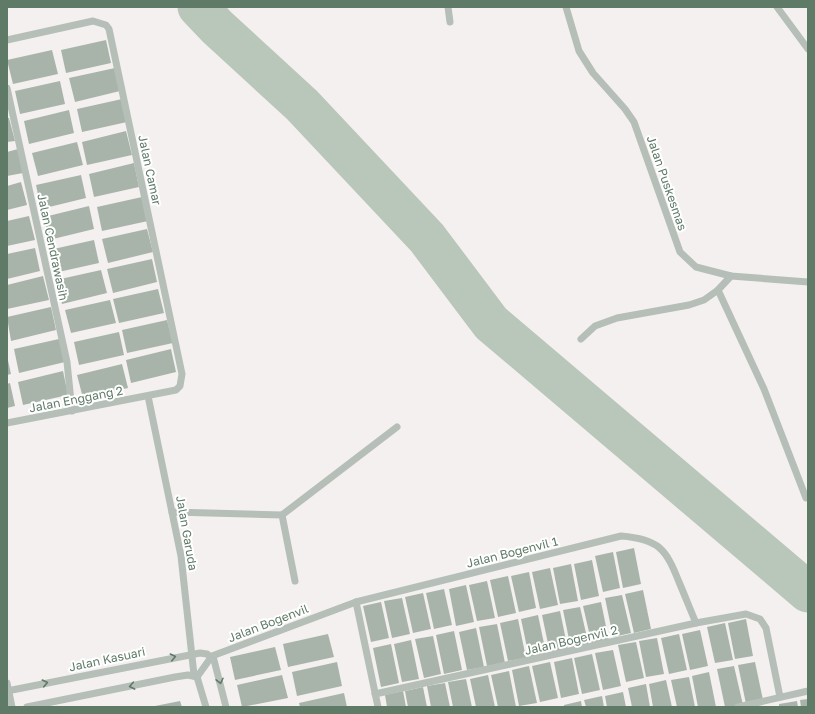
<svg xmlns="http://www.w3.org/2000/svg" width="815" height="714" font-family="'Golos Text',sans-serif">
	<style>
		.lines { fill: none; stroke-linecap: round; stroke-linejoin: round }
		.river { stroke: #b8c7b9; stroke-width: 41 }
		.building { fill: #a8b4aa }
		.minor { stroke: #b5bfb8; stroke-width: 7 }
		.oneway { stroke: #5f7a66 }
		.labels { text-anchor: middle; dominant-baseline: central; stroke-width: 4; stroke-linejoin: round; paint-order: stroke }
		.street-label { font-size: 12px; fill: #5f7a66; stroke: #fff }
	</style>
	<rect width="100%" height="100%" fill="#f4f0f0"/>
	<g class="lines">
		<polyline class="river" points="198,7 217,27 302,105 427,238 491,323 808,592"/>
	</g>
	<g class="building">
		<polygon points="106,40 111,63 66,73 61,50"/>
		<polygon points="52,50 58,74 13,84 7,60"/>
		<polygon points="115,68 120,91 75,102 69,78"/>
		<polygon points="60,81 65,104 20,114 15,91"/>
		<polygon points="122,99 127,122 82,132 77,109"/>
		<polygon points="69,110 74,133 29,144 24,121"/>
		<polygon points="7,118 9,118 15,141 7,142"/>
		<polygon points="126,131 132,155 87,165 82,142"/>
		<polygon points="77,142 83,165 38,176 32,153"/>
		<polygon points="18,149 23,173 7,176 7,152"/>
		<polygon points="134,163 139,187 94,197 89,174"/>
		<polygon points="81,175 86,198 41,209 36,185"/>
		<polygon points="21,182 27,205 7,210 7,186"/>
		<polygon points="142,197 148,221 102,231 97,207"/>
		<polygon points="89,206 94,229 49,240 44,217"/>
		<polygon points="29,216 35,240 7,246 7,221"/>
		<polygon points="147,229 153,252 108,263 102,239"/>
		<polygon points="94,240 99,263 54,273 49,250"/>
		<polygon points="35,248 40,271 7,279 7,254"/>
		<polygon points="152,259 157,282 113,293 107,269"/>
		<polygon points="101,270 107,293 62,304 56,280"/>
		<polygon points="43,276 49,300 7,309 7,285"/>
		<polygon points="158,289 164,313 119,323 113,299"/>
		<polygon points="110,300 116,323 71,333 65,310"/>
		<polygon points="51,307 56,330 11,341 7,317"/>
		<polygon points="167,320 173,343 127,353 122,330"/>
		<polygon points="119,332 124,355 79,365 74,342"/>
		<polygon points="59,339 65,362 19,373 14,349"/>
		<polygon points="171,349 176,372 131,383 126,360"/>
		<polygon points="7,356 11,374 7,375"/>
		<polygon points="122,364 128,388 83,398 77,375"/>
		<polygon points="63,371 68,395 23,405 18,382"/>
		<polygon points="10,383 15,406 7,408 7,384"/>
		<polygon points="634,548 641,584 623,588 616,552"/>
		<polygon points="613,552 620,588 603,592 595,556"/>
		<polygon points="592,560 599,596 581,600 574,564"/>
		<polygon points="571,564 578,601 560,604 553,568"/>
		<polygon points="550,568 558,605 540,609 532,572"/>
		<polygon points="529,572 536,608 519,612 511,576"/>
		<polygon points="508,576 516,613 498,617 490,580"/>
		<polygon points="487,581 495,618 477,621 469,585"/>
		<polygon points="466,585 474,622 456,626 449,589"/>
		<polygon points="444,589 452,625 434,629 426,593"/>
		<polygon points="643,590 651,629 634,633 625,594"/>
		<polygon points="423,593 431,629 413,633 405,597"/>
		<polygon points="622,595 631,633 613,637 605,598"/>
		<polygon points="402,598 410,634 392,638 384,601"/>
		<polygon points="381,602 389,638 371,642 363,606"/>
		<polygon points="601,602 609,641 592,645 583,606"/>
		<polygon points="580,607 589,646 571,649 563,610"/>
		<polygon points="560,611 568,650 550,653 542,615"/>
		<polygon points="538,615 546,653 529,657 521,619"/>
		<polygon points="518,619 526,658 508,661 500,623"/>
		<polygon points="746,619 753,656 735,659 728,623"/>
		<polygon points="725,623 733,660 715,663 707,627"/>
		<polygon points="497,624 505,663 487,666 479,627"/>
		<polygon points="476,628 484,667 467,670 459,632"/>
		<polygon points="700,630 708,666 690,670 682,634"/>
		<polygon points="454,631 462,670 444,674 436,635"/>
		<polygon points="328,634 334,657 288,667 283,644"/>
		<polygon points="679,634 687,670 669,674 661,638"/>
		<polygon points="433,636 441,674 424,678 415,639"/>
		<polygon points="657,638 664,674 646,677 639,641"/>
		<polygon points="411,640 419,679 402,682 394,644"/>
		<polygon points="636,642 644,678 626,682 618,645"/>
		<polygon points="391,644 399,683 381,687 373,648"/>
		<polygon points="275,647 281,670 235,680 230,657"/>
		<polygon points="613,650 621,686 603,690 595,653"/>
		<polygon points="592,654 600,690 582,694 574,658"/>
		<polygon points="572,658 579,694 561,698 554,662"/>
		<polygon points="337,662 342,686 297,696 292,672"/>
		<polygon points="550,662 558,698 540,702 532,666"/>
		<polygon points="755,662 763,700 746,704 738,665"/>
		<polygon points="529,666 537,703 519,706 512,670"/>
		<polygon points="734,666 743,705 725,707 717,669"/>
		<polygon points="509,671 516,707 498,707 491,675"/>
		<polygon points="709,672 716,707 698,707 692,676"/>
		<polygon points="282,675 288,698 242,707 237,685"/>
		<polygon points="488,675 495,707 476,707 470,679"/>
		<polygon points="689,677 695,707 677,707 671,680"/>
		<polygon points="466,679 472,707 453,707 448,682"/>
		<polygon points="666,680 672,707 653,707 649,684"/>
		<polygon points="445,683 450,707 431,707 427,686"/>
		<polygon points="646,684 650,707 632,707 628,688"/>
		<polygon points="423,687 427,707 408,707 405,691"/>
		<polygon points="403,691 406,707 387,707 385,695"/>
		<polygon points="623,692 626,707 607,707 605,696"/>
		<polygon points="344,693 347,707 300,707 299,703"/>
		<polygon points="602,696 604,707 586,707 584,700"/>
		<polygon points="808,699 808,707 801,707 800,700"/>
		<polygon points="180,701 182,707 155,707 155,706"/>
		<polygon points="581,701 582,707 564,707 564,705"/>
		<polygon points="797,701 798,707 779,707 779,704"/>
	</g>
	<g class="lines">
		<g class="minor">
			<polyline points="448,7 450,22"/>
			<polyline points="566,7 579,51 593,73 625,109 634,122 680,252 696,267 731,276 808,282"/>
			<polyline points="777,7 808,49"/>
			<polyline points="7,40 93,21 106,25 109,29 182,374 180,386 176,390 7,423"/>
			<polyline points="7,88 67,362 72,411"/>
			<polyline points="718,290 764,389 806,498"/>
			<polyline points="581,339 595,326 617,318 689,305 704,300 718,290 731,276"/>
			<polyline points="148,396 181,556 194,675"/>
			<polyline points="172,512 282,515 295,581"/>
			<polyline points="282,515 397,427"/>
			<polyline points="356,602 378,707"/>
			<path d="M 197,677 L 212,656 L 356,602 L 621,536 C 659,539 666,549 679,582 C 685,596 690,609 696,623"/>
			<polyline points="197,677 206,707"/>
			<polyline points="7,683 12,707"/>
			<polyline points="7,691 200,653 207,654 214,660 226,707"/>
			<polyline points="375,694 696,623 746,614 760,619 766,628 780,697"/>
			<polyline points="27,707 175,677 188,675 197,677"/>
			<polyline points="738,707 808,691"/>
		</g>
	</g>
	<defs><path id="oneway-chevron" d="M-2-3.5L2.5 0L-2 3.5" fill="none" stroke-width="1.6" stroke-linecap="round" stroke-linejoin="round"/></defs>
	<g class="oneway">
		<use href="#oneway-chevron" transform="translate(173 657) rotate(-12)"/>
		<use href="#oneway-chevron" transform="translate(220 681) rotate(77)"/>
		<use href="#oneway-chevron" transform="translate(45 683) rotate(-12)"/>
		<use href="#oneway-chevron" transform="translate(132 686) rotate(169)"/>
	</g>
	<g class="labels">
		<g class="street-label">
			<text transform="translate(150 170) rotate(78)">Jalan Camar</text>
			<text transform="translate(667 183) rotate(71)">Jalan Puskesmas</text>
			<text transform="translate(53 247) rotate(78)">Jalan Cendrawasih</text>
			<text transform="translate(76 399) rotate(-11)">Jalan Enggang 2</text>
			<text transform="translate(187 533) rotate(80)">Jalan Garuda</text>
			<text transform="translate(512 552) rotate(-14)">Jalan Bogenvil 1</text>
			<text transform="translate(268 623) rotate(-21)">Jalan Bogenvil</text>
			<text transform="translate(571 640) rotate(-13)">Jalan Bogenvil 2</text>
			<text transform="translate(107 659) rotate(-12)">Jalan Kasuari</text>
		</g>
	</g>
	<rect width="815" height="714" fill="none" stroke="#5f7a66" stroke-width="16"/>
</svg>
